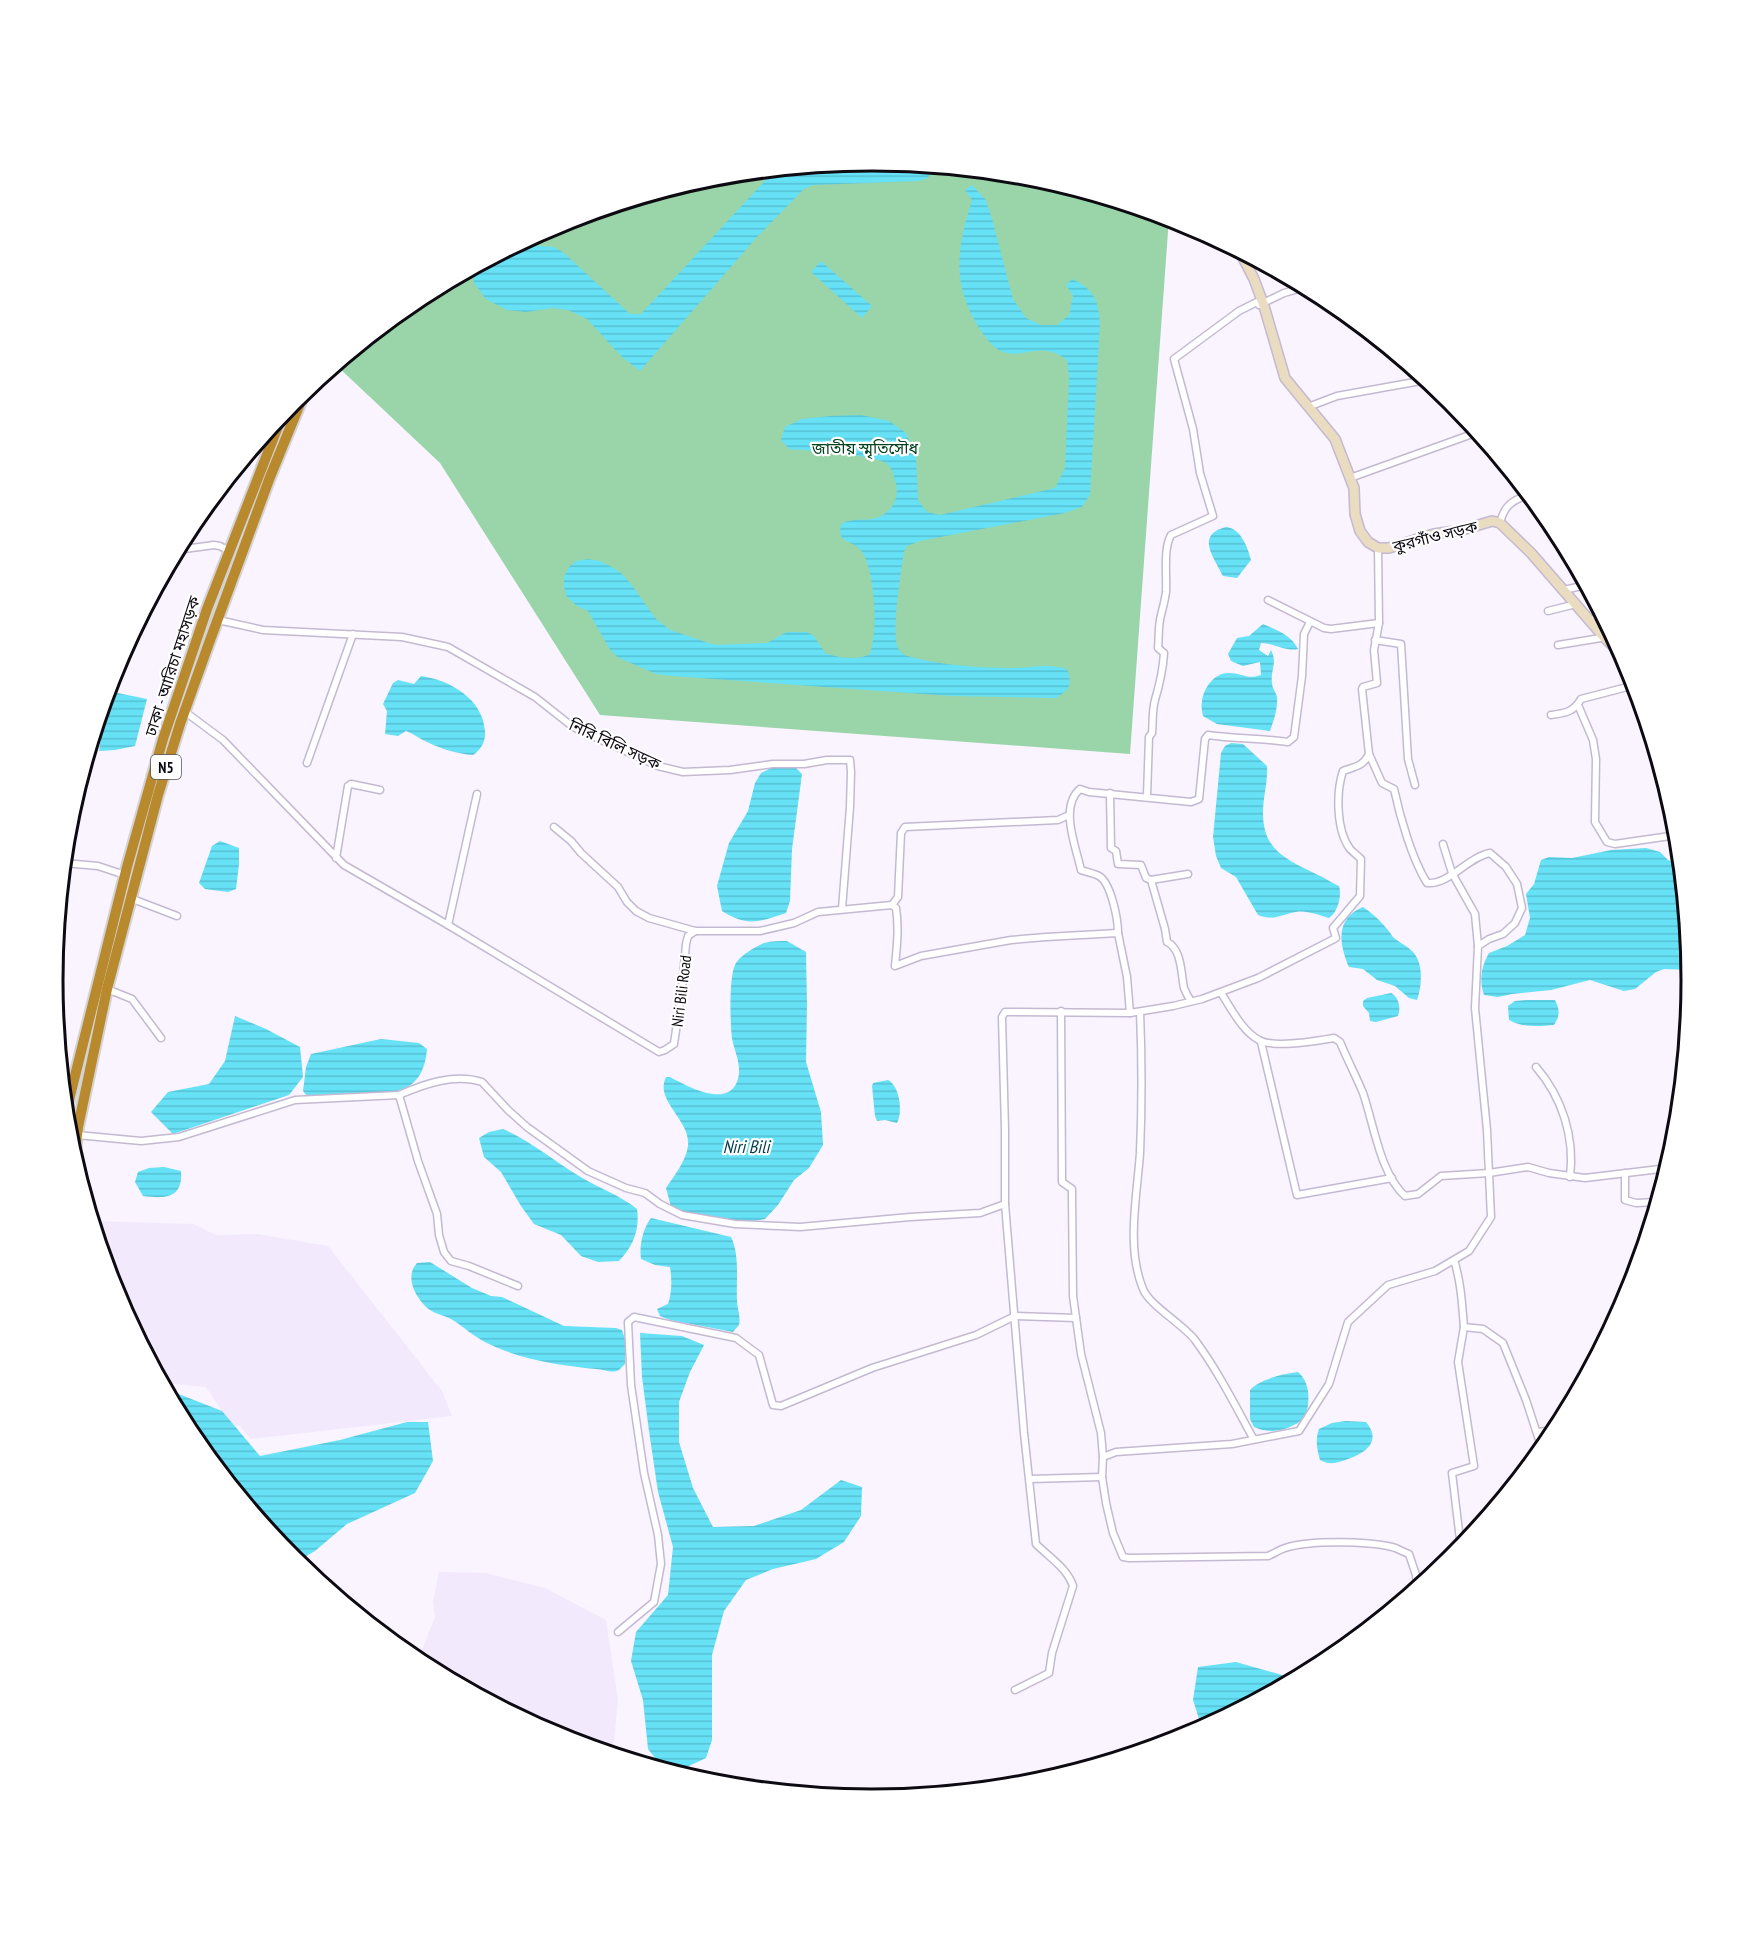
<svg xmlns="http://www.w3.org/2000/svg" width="1744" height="1960" font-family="'PT Sans Narrow','Noto Sans Bengali',sans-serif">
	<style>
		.built { fill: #f2e9fd }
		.green { fill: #9ad4a9 }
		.water { fill: url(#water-rules) }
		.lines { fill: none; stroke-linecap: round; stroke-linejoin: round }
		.street-casing { stroke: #c4b9d2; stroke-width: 9 }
		.secondary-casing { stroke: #c4b9d2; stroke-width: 12 }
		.highway-casing { stroke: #d3d3d4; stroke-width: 14 }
		.street { stroke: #fff; stroke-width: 6 }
		.secondary { stroke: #eadcc0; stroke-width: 9 }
		.highway { stroke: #b9892e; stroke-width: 10 }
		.labels { text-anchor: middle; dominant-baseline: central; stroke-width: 4.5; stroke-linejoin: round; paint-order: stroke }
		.shield { fill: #fff; stroke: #565459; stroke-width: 1.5 }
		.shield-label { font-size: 15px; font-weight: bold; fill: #0d0a12 }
		.park-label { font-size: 16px; fill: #00401d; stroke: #fff }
		.street-label { font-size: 16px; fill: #0d0a12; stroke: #fff }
		.water-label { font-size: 18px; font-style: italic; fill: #033f48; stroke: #fff }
		.rim { fill: none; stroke: #0d0a12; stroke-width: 3 }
	</style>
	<defs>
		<pattern id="water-rules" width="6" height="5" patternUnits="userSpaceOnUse" patternTransform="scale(1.5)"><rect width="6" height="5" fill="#66e1f6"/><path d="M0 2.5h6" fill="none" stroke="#57c0d2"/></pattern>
	</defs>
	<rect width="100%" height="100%" fill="#f9f4ff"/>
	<g class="built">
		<polygon points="93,1221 193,1224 216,1235 257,1234 328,1246 442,1391 452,1416 251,1439 240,1426 232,1426 206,1387 163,1383 115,1293"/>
		<polygon points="439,1572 485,1573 545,1588 606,1620 618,1700 614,1741 608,1752 558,1737 417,1662 435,1617 433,1601"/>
	</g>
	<polygon class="green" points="872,161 1032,176 1169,218 1130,754 600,715 440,463 336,365 417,298 559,223 712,176"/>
	<g class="water">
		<polygon points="872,161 938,167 926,179 918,181 813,185 804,189 757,237 640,371 622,357 587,319 568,310 553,308 526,312 507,310 486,299 474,283 474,268 519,244 554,247 564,253 630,314 641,314 775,170"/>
		<path d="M 972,185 L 985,199 L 991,215 L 1013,299 L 1026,318 L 1041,325 L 1057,325 L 1069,315 L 1073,296 L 1066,285 L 1072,279 C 1094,289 1098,300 1100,323 L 1090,495 L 1082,507 L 1065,513 L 920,541 L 907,546 L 904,552 C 901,572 891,631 898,648 C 899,650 902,653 904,655 C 936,665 978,668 1011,668 C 1032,668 1047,663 1067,669 C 1073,685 1069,690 1056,698 L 951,696 L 672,676 L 656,674 L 617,657 L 609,648 L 588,611 L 577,606 L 567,597 L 564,587 L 564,577 L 569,567 L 576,561 L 588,559 L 600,561 L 612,567 L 621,573 L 631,584 L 656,619 L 670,630 L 715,645 L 767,643 L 787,632 L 807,632 L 814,636 L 825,653 C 839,658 857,661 870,654 C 878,628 875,582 865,557 C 856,536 836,548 841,524 C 856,515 874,526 889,510 C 896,504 898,493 896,484 C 894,477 893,468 886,463 C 872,454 809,451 789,449 L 781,440 L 785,427 L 802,419 L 830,416 L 861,415 L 889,421 L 906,433 L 916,455 L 918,500 L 927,512 L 940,515 L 1055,488 L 1065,468 L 1069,377 L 1067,360 C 1039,339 1023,361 1001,351 C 991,347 985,336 979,328 C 951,283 957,249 972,200 L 965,190 Z"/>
		<polygon points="821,261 872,306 862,318 811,272"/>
		<path d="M 1226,527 C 1241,528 1248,548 1251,560 L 1237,578 L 1223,576 C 1214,557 1195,535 1226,527 Z"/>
		<path d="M 1263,624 C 1277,630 1291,635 1298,649 C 1287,652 1273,643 1261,643 L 1259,650 L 1268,656 L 1271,650 C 1278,664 1270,669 1272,683 C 1272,688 1276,692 1277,697 C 1278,708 1274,720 1270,731 L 1217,724 L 1203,716 C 1202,712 1201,706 1202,702 C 1203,688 1215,672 1229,673 C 1243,673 1246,680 1261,675 L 1260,662 L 1243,666 L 1231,661 L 1228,654 L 1237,638 L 1249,636 Z"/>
		<path d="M 421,676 C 450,680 483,699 485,731 C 486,741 481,750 473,755 C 458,754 441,749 427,742 C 420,739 414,734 406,731 L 398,736 L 385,734 L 387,711 L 383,704 L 393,683 L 398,680 L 414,684 Z"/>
		<polygon points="108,691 147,699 135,746 115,750 99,751"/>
		<path d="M 1231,743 L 1243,744 L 1267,766 C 1268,782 1263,797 1263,813 C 1263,852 1288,860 1318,875 C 1325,878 1332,883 1339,886 C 1342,896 1338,912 1329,918 C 1319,915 1306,910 1296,912 C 1279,915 1275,921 1258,915 L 1236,877 L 1221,868 L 1216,856 L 1213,837 L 1221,753 L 1225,746 Z"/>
		<path d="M 785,767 L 796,768 L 802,774 L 792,849 L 790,901 L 786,913 C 759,922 747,927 722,911 L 717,886 L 729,843 L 748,811 L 755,783 L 761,773 L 771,768 Z"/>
		<polygon points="220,841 239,848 239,864 236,889 228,892 205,889 199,883 212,846"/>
		<path d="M 1646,848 L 1660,852 L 1668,860 L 1680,865 L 1690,970 L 1664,969 L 1656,972 L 1635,989 L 1624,991 L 1590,980 L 1551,990 L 1512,994 L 1498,997 L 1484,995 C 1479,980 1481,967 1489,953 L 1507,946 L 1525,935 L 1530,918 L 1526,894 L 1534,884 L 1541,860 L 1549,857 L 1572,858 L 1611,850 Z"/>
		<path d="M 1363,907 C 1376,916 1384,924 1393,937 C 1398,942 1406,945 1412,951 C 1424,962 1422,987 1417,1000 L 1409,998 L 1395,986 L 1377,980 L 1363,969 L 1349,967 C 1339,944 1335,918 1363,907 Z"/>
		<path d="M 787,941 L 806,952 L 807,1005 L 806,1062 L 821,1112 L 823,1145 L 809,1168 L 794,1180 L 778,1205 L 765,1219 L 748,1222 L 693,1216 L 671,1207 L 666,1188 C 674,1176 686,1161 688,1146 C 691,1120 654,1101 666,1077 L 670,1077 C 687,1086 729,1110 738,1079 C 742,1064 734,1051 732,1038 C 730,1023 729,977 735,965 C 739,956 755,947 764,943 C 771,941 780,941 787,941 Z"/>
		<path d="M 1391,993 C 1399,997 1401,1008 1398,1016 L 1376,1022 L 1370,1021 L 1369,1013 L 1363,1006 L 1363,1001 L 1367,998 Z"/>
		<path d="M 1527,1000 L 1555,1000 C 1560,1010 1560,1016 1554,1025 C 1540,1026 1522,1028 1509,1020 L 1508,1006 L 1515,1001 Z"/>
		<polygon points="235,1016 266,1029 300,1047 303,1077 289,1095 173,1134 151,1112 168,1092 209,1084 225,1061"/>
		<path d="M 381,1039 L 419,1043 L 427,1049 C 423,1096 392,1093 355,1094 C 339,1094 324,1095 308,1097 L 303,1091 L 306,1067 L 311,1054 Z"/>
		<path d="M 888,1080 C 900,1086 903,1113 897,1123 L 885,1120 L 877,1121 L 875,1116 L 872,1086 L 873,1083 Z"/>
		<path d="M 503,1129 C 530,1141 554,1161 579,1176 C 598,1188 620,1195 637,1209 C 640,1229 633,1247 619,1261 L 598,1262 L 581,1256 L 561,1235 L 534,1224 L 521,1206 L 501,1172 L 484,1157 L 479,1138 L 489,1132 Z"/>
		<path d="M 164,1167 L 181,1171 C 183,1198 166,1199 143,1196 L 135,1182 L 138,1172 L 149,1168 Z"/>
		<path d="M 651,1218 L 731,1237 C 740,1255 736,1280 737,1300 C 737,1308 741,1317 739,1325 C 738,1326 734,1331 733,1332 L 670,1320 L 660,1316 L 657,1309 L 668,1304 C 672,1293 672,1279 670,1267 L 655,1265 L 641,1259 C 639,1246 643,1228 651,1218 Z"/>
		<path d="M 430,1262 L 472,1288 L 491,1296 L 502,1297 L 564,1326 L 616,1328 L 622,1330 L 625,1339 L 625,1364 C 624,1365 620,1369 619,1370 C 611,1374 604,1369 596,1369 C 559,1365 520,1360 485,1342 C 473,1336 463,1326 451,1319 C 443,1315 432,1313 426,1307 C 414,1295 405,1276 417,1263 Z"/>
		<polygon points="640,1333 682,1336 704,1345 690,1372 679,1402 679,1442 693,1488 713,1527 754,1526 801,1510 841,1480 862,1487 861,1516 844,1542 816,1559 773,1569 746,1580 724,1611 712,1655 712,1740 706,1758 676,1772 659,1763 648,1749 643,1700 631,1661 636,1632 668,1595 673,1547 658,1492 649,1431 642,1377"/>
		<path d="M 1298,1372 C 1311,1383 1310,1403 1305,1418 C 1289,1430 1272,1435 1254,1427 L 1250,1419 L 1250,1390 C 1260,1379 1283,1374 1298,1372 Z"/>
		<polygon points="166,1389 222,1411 260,1456 340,1440 407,1422 428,1422 433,1461 415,1493 347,1524 315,1551 296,1562 190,1435"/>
		<path d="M 1346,1421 L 1366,1422 C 1382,1441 1366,1453 1348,1459 C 1342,1461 1335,1464 1329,1463 C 1326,1463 1323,1461 1320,1460 C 1317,1449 1315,1440 1319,1429 L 1332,1423 Z"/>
		<polygon points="1236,1662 1282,1675 1286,1684 1202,1728 1193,1700 1198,1667"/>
	</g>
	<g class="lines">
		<g class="street-casing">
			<g id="street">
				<polyline points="1308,407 1337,396 1426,380"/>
				<polyline points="1350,478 1478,432"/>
				<path d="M 1500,523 C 1504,506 1512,500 1529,495"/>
				<polyline points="177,550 214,545 220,546 229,551"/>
				<polyline points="1564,590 1586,585"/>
				<polyline points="1268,600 1324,628 1331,629 1379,623"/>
				<polyline points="1548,611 1576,604"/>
				<polyline points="218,620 263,630 402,637 448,647 535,697 573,727 658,766 683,772 730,770 773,764 804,764 827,760 850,760 851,772 850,807 842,909"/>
				<polyline points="1589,620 1603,618"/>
				<polyline points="1375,640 1401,644 1408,759 1415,785"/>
				<polyline points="1558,645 1613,636"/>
				<polyline points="1578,705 1593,740 1596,759 1595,822 1607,842 1615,844 1677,835"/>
				<polyline points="184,711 223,740 344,865 448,925 659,1052 665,1050 674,1044 682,988 686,944 688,936 695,931"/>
				<path d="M 1551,715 C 1565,713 1574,712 1581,699 L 1635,685"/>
				<polyline points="307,763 353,634"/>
				<path d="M 1110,793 L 1111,848 L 1116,851 L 1118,864 L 1141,865 L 1146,878 L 1151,880 L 1165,929 L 1167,942 C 1182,949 1181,974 1184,988 C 1186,993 1188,997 1191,1001"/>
				<path d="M 1147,796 L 1149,737 L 1152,733 C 1153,723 1152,710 1155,700 C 1160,683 1163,671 1164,653 L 1158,648 C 1159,638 1158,626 1161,615 C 1163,607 1165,600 1166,592 C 1167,576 1163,549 1171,535 L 1213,516 L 1200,473 L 1193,429 L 1174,359 L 1239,311 L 1257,302 L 1259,305 L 1284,293 L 1305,287"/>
				<polyline points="554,827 571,841 581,853 618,887 627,902 636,911 649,918 695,931 760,931 794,923 818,912 892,905"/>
				<polyline points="1443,844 1452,873 1475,914 1478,946"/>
				<polyline points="336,858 348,786 351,784 380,790"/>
				<polyline points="64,863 98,866 125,875"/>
				<polyline points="1151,880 1188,874"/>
				<polyline points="130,898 177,916"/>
				<path d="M 892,905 L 896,908 C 899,928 897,946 895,966 L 921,956 L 1011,940 L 1046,937 L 1118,933 L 1127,977 L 1130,1013"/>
				<polyline points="892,905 898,897 901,833 905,827 1058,820 1069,815"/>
				<polyline points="448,925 477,794"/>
				<path d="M 1118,933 C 1118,919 1111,883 1099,876 C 1094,873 1086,872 1081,870 C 1076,847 1059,807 1080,789 L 1089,792 L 1191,802 L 1199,799 L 1205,739 L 1208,735 C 1235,739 1261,738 1288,742 L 1294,737 L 1302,676 L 1304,634 L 1310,622"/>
				<polyline points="107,989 132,999 161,1038"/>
				<path d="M 1221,993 C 1231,1008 1242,1031 1259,1040 C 1273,1048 1317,1041 1334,1038 L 1340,1042 C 1347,1059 1356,1076 1363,1093 C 1374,1125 1380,1173 1405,1196 L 1418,1194 L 1441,1176 L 1489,1173 L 1528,1167 L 1549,1173 L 1585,1178 L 1660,1169 L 1668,1164"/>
				<path d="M 1061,1011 L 1062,1182 L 1072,1189 L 1072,1195 L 1073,1296 L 1081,1354 L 1101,1433 L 1103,1457 L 1102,1477 L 1106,1503 L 1113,1533 L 1123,1557 L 1129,1558 L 1268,1556 C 1273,1554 1279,1550 1285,1548 C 1309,1540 1367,1541 1392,1547 C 1397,1548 1403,1552 1409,1554 L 1416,1575 L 1417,1588"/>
				<path d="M 1140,1012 C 1142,1059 1142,1106 1140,1153 C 1137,1196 1126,1248 1143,1289 C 1149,1305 1184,1325 1195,1340 C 1218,1371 1235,1405 1253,1438"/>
				<polyline points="1261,1042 1297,1195 1392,1178"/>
				<path d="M 1536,1067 C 1562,1097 1575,1137 1570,1177"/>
				<path d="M 399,1095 C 424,1084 455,1073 482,1082 L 508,1110 L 527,1127 L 588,1171 L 626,1188 L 645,1193 L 660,1204 L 682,1215 L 735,1224 L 800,1227 L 910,1217 L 980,1213 L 1005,1204"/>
				<polyline points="77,1135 141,1141 179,1137 295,1100 399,1095 418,1161 437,1214 439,1235 444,1252 451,1261 469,1266 518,1286"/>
				<polyline points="1625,1173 1625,1200 1636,1203 1657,1202"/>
				<path d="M 1454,1260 C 1461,1282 1462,1304 1464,1327 L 1483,1329 L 1503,1343 L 1526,1400 L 1542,1449"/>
				<polyline points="1537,1432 1556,1430"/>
				<path d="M 1103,1457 L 1116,1452 L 1232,1444 L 1299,1431 L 1329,1384 L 1348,1322 L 1388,1285 L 1435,1271 L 1469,1251 L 1491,1217 L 1487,1130 L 1475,1008 L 1478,946 L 1489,939 L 1503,934 L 1515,923 L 1522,908 L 1517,884 L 1506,867 L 1490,853 C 1468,857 1449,885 1427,883 C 1412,859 1400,817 1394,789 L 1382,783 L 1369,754"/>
				<polyline points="1030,1479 1102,1477"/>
				<polyline points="1461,1548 1452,1473 1474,1466 1458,1362 1464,1327"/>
				<polyline points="618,1632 654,1602 661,1564 658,1535 644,1473 631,1385 628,1322 634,1317 736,1338 759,1355 773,1405 781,1406 872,1368 976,1335 1015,1316 1076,1318"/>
				<path d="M 1015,1690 L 1049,1673 L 1052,1653 L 1073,1586 C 1067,1568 1049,1557 1036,1544 L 1024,1433 L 1005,1204 L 1005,1130 L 1002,1017 L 1005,1012 L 1130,1013 L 1173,1006 L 1202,999 L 1258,978 L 1336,938 L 1333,928 L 1360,896 L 1361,859 C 1357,855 1353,852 1350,849 C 1336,830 1336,792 1343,771 C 1354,767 1364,766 1369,754 L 1362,689 L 1363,687 L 1377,683 L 1374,650 L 1379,623 L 1378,548"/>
			</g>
		</g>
		<g class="secondary-casing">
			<polyline id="secondary" points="1240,252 1254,279 1264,306 1285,378 1335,439 1354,488 1355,514 1360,531 1368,542 1378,548 1389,548 1434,534 1462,530 1492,521 1500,523 1531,553 1604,637 1624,657"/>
		</g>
		<g class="highway-casing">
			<g id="highway">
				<polyline points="66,1112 127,867 163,739 207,609 284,411"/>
				<polyline points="74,1160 78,1127 107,989 158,795 180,724 209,643 270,477 306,389"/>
			</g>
		</g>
		<use href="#street" class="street"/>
		<use href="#secondary" class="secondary"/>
		<use href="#highway" class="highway"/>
	</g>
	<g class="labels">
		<rect class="shield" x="151" y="755" width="30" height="24" rx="4.5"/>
		<g class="shield-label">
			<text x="166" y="767">N5</text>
		</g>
		<g class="park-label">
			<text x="865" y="448">জাতীয় স্মৃতিসৌধ</text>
		</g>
		<g class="street-label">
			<text transform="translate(1435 536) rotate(-14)">কুরগাঁও সড়ক</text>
			<text transform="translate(172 666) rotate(-72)">ঢাকা - আরিচা মহাসড়ক</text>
			<text transform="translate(615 744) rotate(25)">নিরি বিলি সড়ক</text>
			<text transform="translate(681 991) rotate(-83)">Niri Bili Road</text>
		</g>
		<g class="water-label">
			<text x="746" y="1146">Niri Bili</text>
		</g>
	</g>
	<path d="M0 0H1744V1960H0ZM63 980a809 809 0 1 1 1618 0a809 809 0 1 1-1618 0Z" fill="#fff" fill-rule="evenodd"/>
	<path class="rim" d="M63 980a809 809 0 1 1 1618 0a809 809 0 1 1-1618 0Z"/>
</svg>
